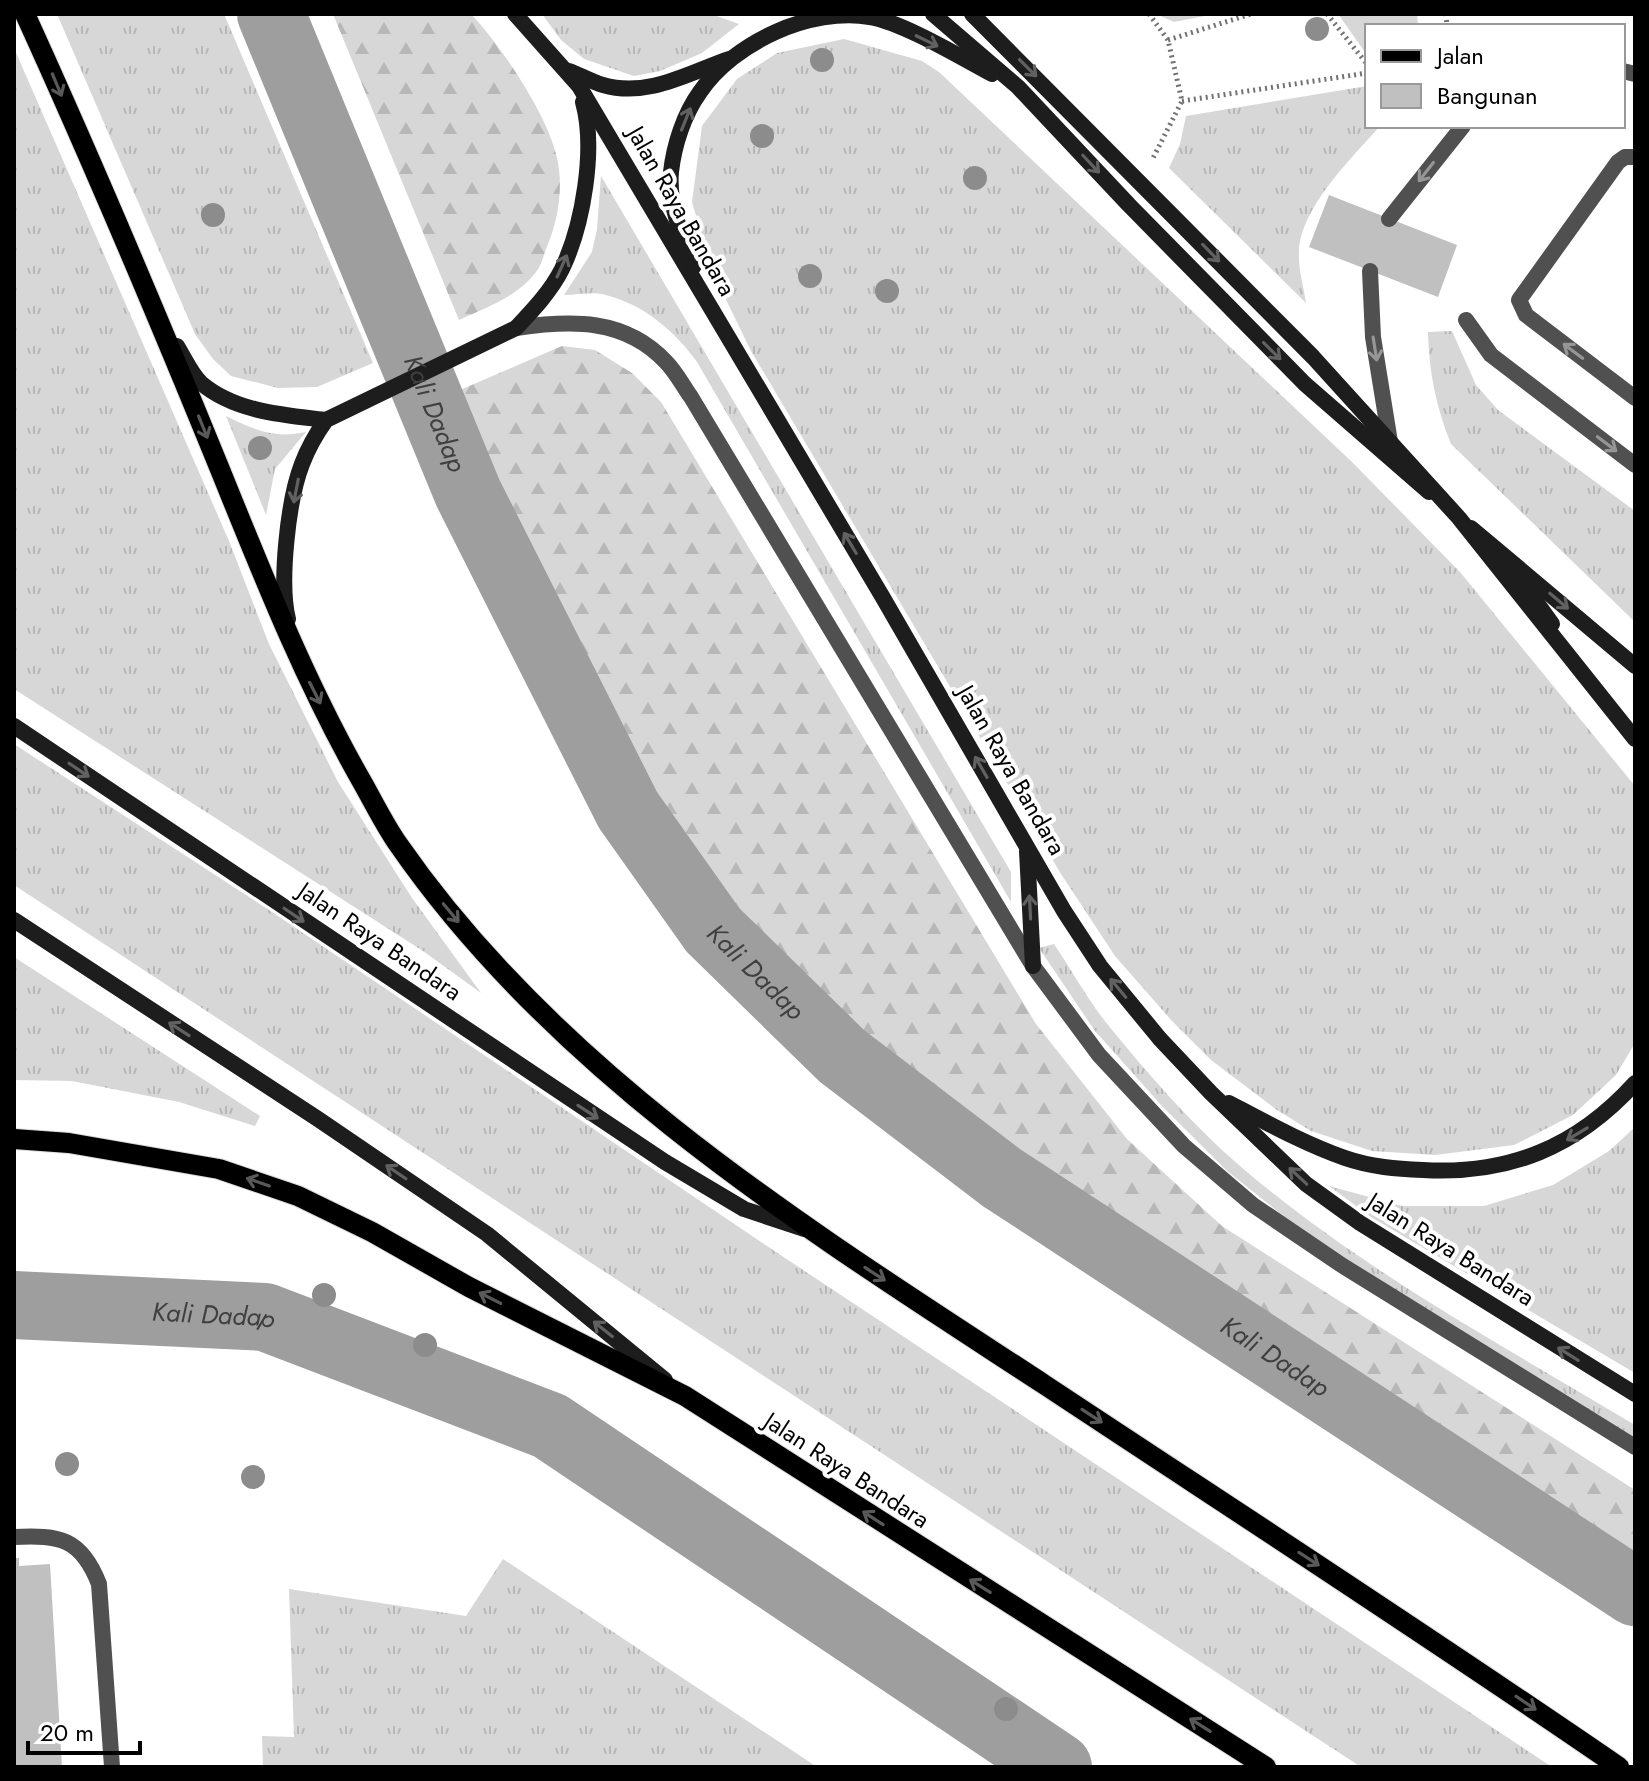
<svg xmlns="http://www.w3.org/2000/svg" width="1649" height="1781" font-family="Jost,sans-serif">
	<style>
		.grass { fill: url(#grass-tufts) }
		.forest { fill: url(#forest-firs) }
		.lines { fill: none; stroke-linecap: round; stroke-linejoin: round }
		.river { stroke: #9e9e9e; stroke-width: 68 }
		.building { fill: #c0c0c0 }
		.primary-casing { stroke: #dbdbdb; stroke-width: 22 }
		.path { stroke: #727272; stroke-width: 5; stroke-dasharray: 2 4; stroke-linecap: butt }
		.lane { stroke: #505050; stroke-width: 16 }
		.secondary { stroke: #1d1d1d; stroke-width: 16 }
		.primary { stroke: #000; stroke-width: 20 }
		.secondary-bridge { stroke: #1d1d1d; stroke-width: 16 }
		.tree { fill: #8c8c8c }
		.oneway { stroke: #616161 }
		.oneway2 { stroke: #595959 }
		.oneway3 { stroke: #969696 }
		.labels { text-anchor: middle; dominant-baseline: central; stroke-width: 8; stroke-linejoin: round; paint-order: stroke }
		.street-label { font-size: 24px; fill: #000; stroke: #fff }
		.water-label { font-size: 26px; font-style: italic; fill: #3f3f3f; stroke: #fff }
	</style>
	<defs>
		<pattern id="grass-tufts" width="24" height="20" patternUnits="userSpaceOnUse" patternTransform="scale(2)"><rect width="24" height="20" fill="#d7d7d7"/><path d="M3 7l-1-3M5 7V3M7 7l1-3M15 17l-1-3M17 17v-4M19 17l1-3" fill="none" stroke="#b7b7b7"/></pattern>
		<pattern id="forest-firs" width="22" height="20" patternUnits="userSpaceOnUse" patternTransform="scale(2)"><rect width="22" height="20" fill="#d7d7d7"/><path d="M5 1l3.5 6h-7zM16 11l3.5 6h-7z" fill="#b7b7b7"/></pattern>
	</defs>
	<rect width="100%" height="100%" fill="#fff"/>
	<g class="grass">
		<polygon points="57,14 224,14 373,363 317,387 278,388 231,376 213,359 195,334"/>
		<polygon points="542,14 711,14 739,24 702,53 660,71 634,76 584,59 561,40"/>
		<polygon points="1156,14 1215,14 1174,22"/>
		<polygon points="1338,14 1417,14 1418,26 1367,26 1367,55"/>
		<polygon points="844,39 922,61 939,72 1352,462 1460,572 1635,786 1635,1043 1616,1075 1573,1115 1514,1145 1435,1155 1372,1151 1311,1131 1277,1110 1211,1060 1172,1021 1115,956 1061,874 751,351 713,273 692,202 702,126 737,79 777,53"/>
		<polygon points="14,48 229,541 269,644 338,782 412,898 481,993 423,951 14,689"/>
		<path d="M 1367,86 L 1367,126 L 1380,126 C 1352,158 1300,208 1299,252 C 1298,269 1304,287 1306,303 L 1169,168 L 1180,144 L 1186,116 Z"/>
		<path d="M 601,176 L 1011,872 L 1011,902 L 697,362 C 674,330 642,303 602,294 C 591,292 576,295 564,295 L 592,252 L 597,229 Z"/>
		<path d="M 1452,331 L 1476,385 L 1498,410 L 1635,511 L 1635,622 L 1451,444 C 1436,407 1429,372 1428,332 Z"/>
		<path d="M 226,416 C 255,430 273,439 306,432 L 275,469 L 266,515 Z"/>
		<polygon points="14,744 272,912 767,1246 1552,1767 1361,1767 14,885"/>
		<path d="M 1054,944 C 1072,971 1088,1000 1108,1025 C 1148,1074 1192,1125 1240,1166 C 1360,1269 1500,1344 1635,1425 L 1635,1441 L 1388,1289 L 1300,1229 L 1227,1171 L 1162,1106 L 1095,1031 L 1039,948 Z"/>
		<polygon points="14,957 260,1116 255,1126 179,1102 72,1081 14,1080"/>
		<polygon points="1635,1127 1635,1373 1371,1217 1329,1186 1402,1206 1484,1206 1553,1185 1609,1151"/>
		<polygon points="503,1559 817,1767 263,1767 262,1736 294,1737 289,1589 466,1616"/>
	</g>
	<g class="forest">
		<path d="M 333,14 L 471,14 C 501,46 545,111 556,154 C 564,183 559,217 548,244 C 544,253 542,265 536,272 C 517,297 487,307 459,320 Z"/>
		<polygon points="562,346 595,350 632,373 661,402 1036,1024 1127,1139 1222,1226 1635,1490 1635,1582 1007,1170 850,1052 722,924 639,805 486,495 446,396"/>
	</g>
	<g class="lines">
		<g class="river">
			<path id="s1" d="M 271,14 L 468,493 L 628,810 L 713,930 L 842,1056 L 1002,1178 L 1635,1592"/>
			<path id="s2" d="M 14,1305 L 265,1317 L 550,1426 L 1058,1767"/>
		</g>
	</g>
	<g class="building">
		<polygon points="1329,195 1457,245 1438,297 1309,247"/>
		<polygon points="14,1558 19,1558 19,1566 50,1564 62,1767 14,1767"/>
	</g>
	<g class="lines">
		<g class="primary-casing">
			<g id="primary">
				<path d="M 25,14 C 93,163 157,315 219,467 C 262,573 304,680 361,780 C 373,801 384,824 398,844 C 559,1077 813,1233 1045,1385 C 1237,1512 1430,1637 1619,1767"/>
				<polyline points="14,1139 69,1143 219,1169 298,1196 372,1232 469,1287 685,1396 1266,1767"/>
			</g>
		</g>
		<g class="path">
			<polyline points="1149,14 1168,40 1182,101 1153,158"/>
			<polyline points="1327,14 1367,64"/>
			<polyline points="1446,14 1447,26"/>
			<polyline points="1168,40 1251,14"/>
			<polyline points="1182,101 1367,73"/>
		</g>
		<g class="lane">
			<polyline points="1623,71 1635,74"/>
			<polyline points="1635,157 1625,157 1618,162 1519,300 1526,315 1635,398"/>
			<polyline points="1389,219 1463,126"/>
			<polyline points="1370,271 1373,337 1391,448"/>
			<polyline points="1466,320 1491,355 1635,465"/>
			<path d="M 516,328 C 571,320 625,318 666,362 C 676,372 683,386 691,397 L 1033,966 L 1099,1055 L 1184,1146 L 1253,1205 L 1343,1266 L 1635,1447"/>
			<path d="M 14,1537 C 60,1535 81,1538 99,1584 L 112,1767"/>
		</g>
		<g class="secondary">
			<polyline points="515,14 579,86 882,596 1064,911 1100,966 1160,1039 1211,1093 1306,1184 1360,1223 1635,1394"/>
			<polyline points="933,14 1018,87 1129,205 1305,384 1429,492"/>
			<path d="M 569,71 C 580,75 592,82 603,85 C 648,98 688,73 729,59"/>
			<path d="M 694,266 C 682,237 668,204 671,172 C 674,145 684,114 700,92 C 734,42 811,7 870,17 C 902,22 962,58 992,74"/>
			<path d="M 177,346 C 184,357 191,374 201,383 C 235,412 284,415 326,420"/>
			<polyline points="1471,528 1635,666"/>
			<polyline points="1514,571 1552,624"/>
			<path d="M 288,619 C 279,583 288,500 302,464 C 308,448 316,434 326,420 L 516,328 C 533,310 551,291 562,269 C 583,225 596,149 583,102"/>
			<polyline points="14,726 665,1162 744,1209 804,1229"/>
			<polyline points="1027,851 1033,966"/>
			<polyline points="14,920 318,1119 487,1234 665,1380"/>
			<path d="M 1229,1103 C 1267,1123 1305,1144 1345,1158 C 1371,1167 1397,1169 1423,1170 C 1509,1175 1577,1147 1635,1083"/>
		</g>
		<use href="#primary" class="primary"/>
		<polyline class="secondary-bridge" points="972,14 1313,357 1459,518 1635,739"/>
	</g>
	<g class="tree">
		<circle cx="1317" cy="29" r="12"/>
		<circle cx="822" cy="60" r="12"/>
		<circle cx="762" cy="136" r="12"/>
		<circle cx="975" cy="178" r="12"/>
		<circle cx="213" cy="215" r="12"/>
		<circle cx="810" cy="276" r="12"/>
		<circle cx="887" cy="291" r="12"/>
		<circle cx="260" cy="448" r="12"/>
		<circle cx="324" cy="1295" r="12"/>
		<circle cx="425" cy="1345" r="12"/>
		<circle cx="67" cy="1464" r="12"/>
		<circle cx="253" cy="1477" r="12"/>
		<circle cx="1006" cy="1709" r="12"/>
	</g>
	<defs><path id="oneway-shaft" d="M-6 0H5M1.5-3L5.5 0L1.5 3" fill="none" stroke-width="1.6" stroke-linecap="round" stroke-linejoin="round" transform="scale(2)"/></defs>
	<g class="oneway">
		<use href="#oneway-shaft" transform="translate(927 41) rotate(26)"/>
		<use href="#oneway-shaft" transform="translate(1028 68) rotate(45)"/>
		<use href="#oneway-shaft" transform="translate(686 119) rotate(-68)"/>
		<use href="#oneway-shaft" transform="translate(1091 164) rotate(47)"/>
		<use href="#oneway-shaft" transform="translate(1211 253) rotate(46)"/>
		<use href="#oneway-shaft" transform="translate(562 266) rotate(-66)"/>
		<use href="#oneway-shaft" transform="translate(1272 351) rotate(45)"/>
		<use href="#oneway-shaft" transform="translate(296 491) rotate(101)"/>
		<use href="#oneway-shaft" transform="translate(850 543) rotate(-121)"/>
		<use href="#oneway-shaft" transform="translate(1559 601) rotate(40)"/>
		<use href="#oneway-shaft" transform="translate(981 767) rotate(-120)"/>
		<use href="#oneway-shaft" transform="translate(79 770) rotate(34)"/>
		<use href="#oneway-shaft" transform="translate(1030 907) rotate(-93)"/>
		<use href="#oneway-shaft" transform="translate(294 915) rotate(34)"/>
		<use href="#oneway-shaft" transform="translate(1118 988) rotate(-130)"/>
		<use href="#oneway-shaft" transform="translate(179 1029) rotate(-147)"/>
		<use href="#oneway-shaft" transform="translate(588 1112) rotate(33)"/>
		<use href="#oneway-shaft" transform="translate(1577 1134) rotate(149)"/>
		<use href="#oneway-shaft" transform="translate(396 1172) rotate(-146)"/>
		<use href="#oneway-shaft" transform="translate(1298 1176) rotate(-137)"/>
		<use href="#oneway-shaft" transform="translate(603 1329) rotate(-141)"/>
		<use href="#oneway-shaft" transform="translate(1568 1354) rotate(-148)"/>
	</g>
	<g class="oneway2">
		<use href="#oneway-shaft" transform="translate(57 85) rotate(67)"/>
		<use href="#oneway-shaft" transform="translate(203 427) rotate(68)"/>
		<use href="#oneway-shaft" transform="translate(315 693) rotate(63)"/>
		<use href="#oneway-shaft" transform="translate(451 913) rotate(50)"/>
		<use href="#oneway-shaft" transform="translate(258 1182) rotate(-161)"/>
		<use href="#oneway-shaft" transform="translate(875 1274) rotate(33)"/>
		<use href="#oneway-shaft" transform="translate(490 1298) rotate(-153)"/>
		<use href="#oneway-shaft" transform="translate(1092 1416) rotate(33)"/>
		<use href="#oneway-shaft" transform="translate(873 1518) rotate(-147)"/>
		<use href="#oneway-shaft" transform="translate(1309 1559) rotate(33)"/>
		<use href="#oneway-shaft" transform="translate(980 1586) rotate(-148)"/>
		<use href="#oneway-shaft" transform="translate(1526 1703) rotate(34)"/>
		<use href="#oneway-shaft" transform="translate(1200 1725) rotate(-148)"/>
	</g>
	<g class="oneway3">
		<use href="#oneway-shaft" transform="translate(1426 172) rotate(128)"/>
		<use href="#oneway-shaft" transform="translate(1375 349) rotate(81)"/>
		<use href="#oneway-shaft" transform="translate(1573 351) rotate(-143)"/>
		<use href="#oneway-shaft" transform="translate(1607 444) rotate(37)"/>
	</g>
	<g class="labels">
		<g class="street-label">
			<text transform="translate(682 211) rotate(60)">Jalan Raya Bandara</text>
			<text transform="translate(1012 770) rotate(60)">Jalan Raya Bandara</text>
			<text transform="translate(380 941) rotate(34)">Jalan Raya Bandara</text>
			<text transform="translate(1451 1249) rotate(32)">Jalan Raya Bandara</text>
			<text transform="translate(847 1470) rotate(33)">Jalan Raya Bandara</text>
		</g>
		<g class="water-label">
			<text stroke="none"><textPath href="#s1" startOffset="432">Kali Dadap</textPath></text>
			<text stroke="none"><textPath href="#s1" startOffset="1080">Kali Dadap</textPath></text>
			<text stroke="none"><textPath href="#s2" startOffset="200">Kali Dadap</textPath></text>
			<text stroke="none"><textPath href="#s1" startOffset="1728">Kali Dadap</textPath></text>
		</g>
	</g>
	<rect width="1649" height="1781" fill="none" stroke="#000000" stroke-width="32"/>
	<rect x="1365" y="24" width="260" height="104" fill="#ffffff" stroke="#999999" stroke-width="2"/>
	<rect x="1381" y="50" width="40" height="12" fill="#000000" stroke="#999999" stroke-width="2"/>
	<text x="1437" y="64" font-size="24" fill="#000000">Jalan</text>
	<rect x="1381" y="84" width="40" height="24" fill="#c0c0c0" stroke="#999999" stroke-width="2"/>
	<text x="1437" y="104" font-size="24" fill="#000000">Bangunan</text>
	<path d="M28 1741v12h112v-12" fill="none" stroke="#000000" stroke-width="4"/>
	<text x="40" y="1741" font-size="24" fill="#000000" stroke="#ffffff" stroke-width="6" paint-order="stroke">20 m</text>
</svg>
